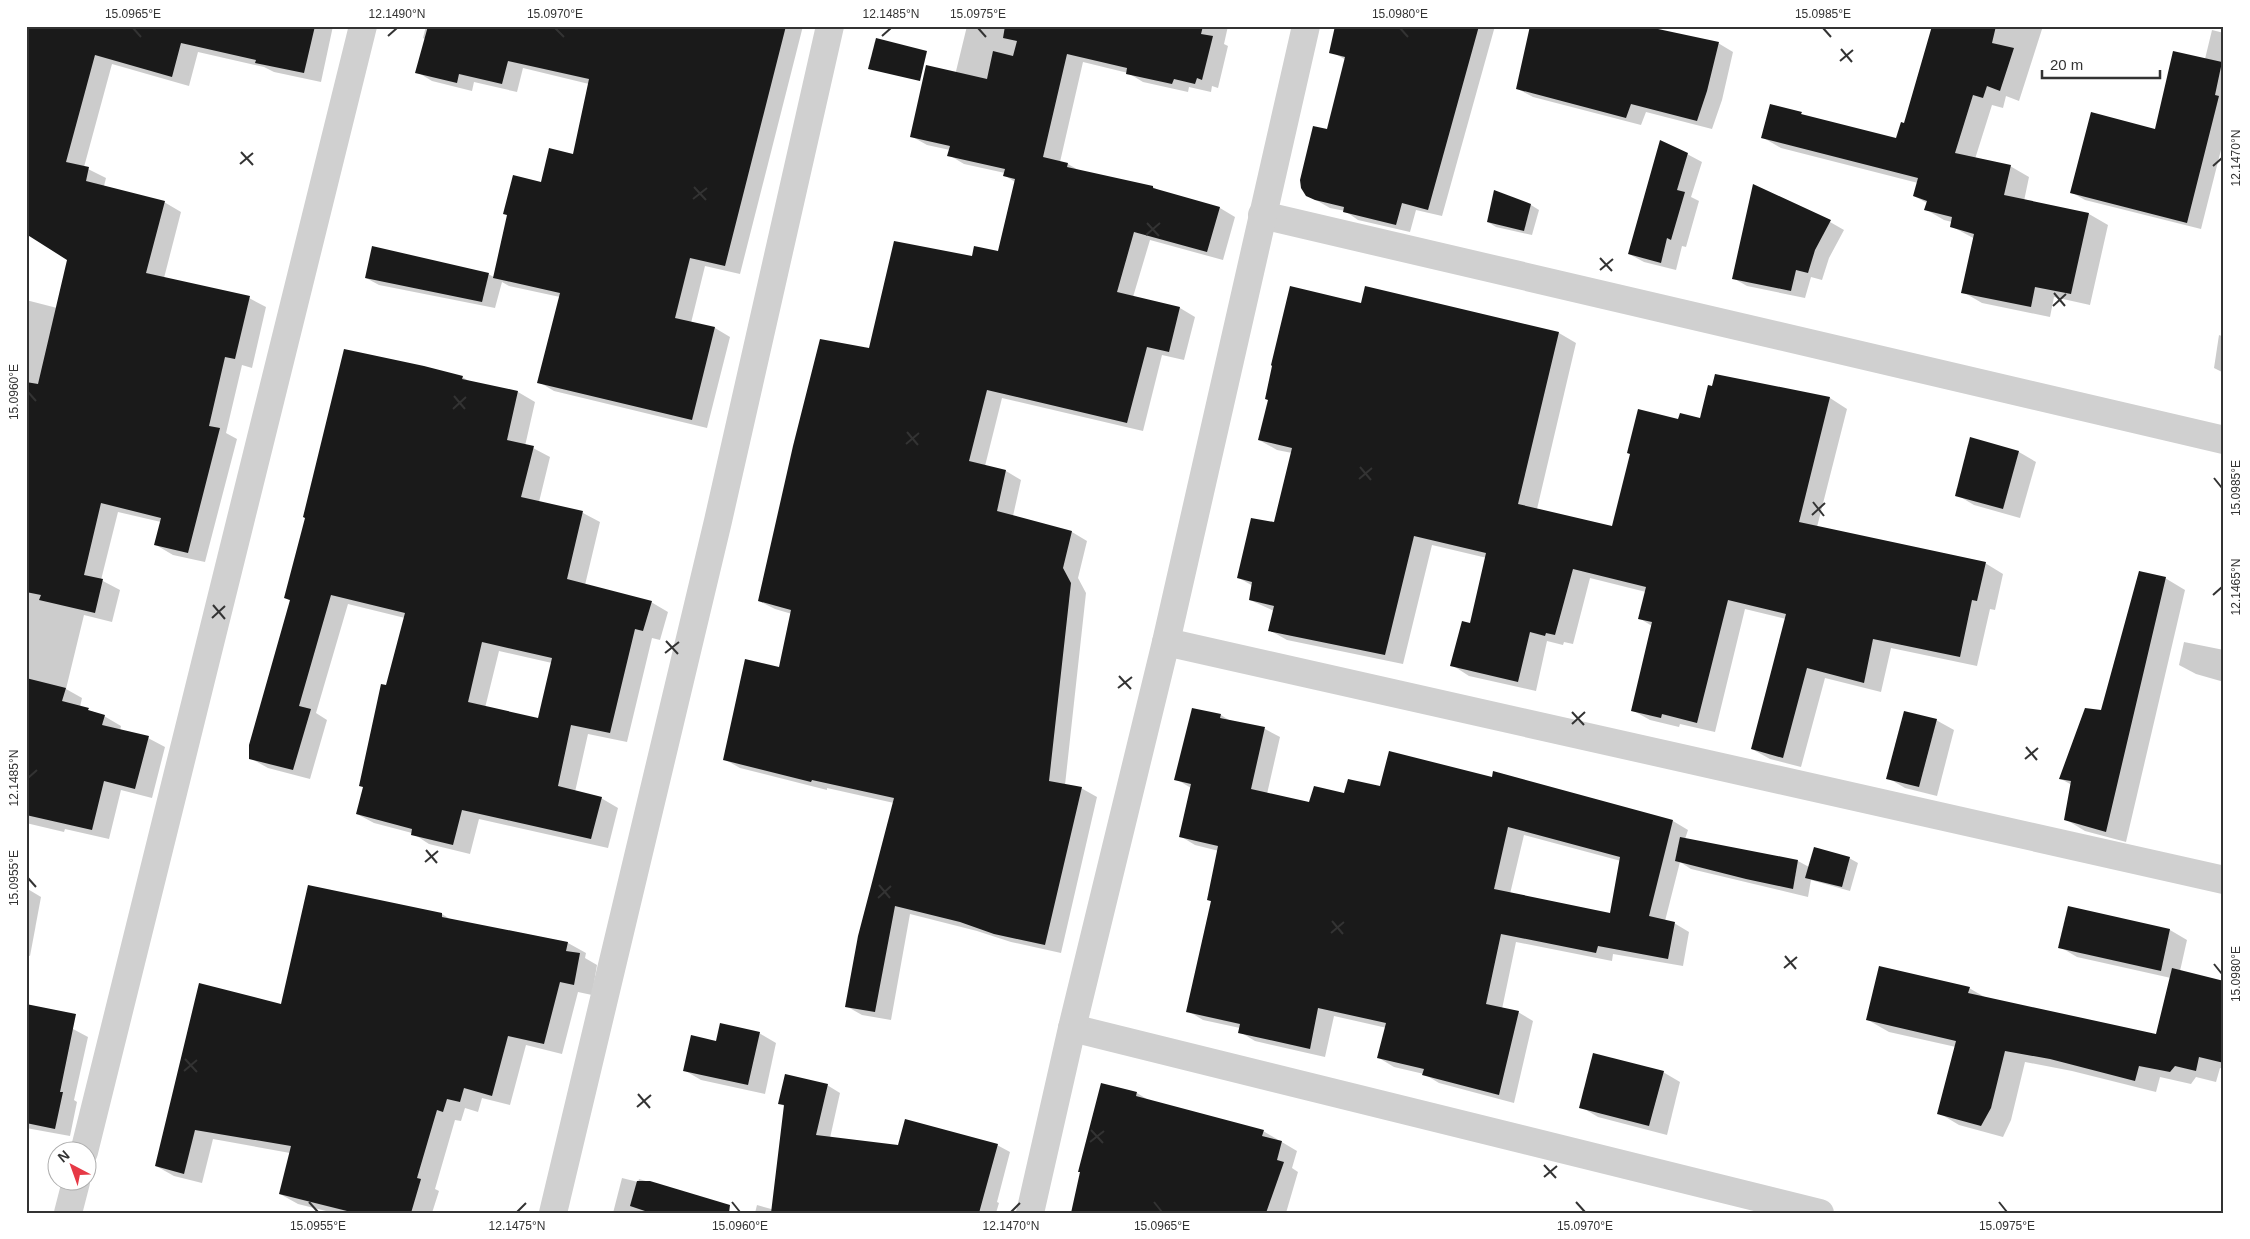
<svg xmlns="http://www.w3.org/2000/svg" width="2250" height="1239" font-family="Helvetica,sans-serif">
	<style>
		.shadow { fill: #0003; fill-rule: evenodd }
		.building { fill: #1a1a1a; fill-rule: evenodd }
		.lines { fill: none; stroke-linecap: round; stroke-linejoin: round }
		.minor { stroke: #d0d0d0; stroke-width: 28 }
		.ticks { fill: none; stroke: #333; stroke-width: 2 }
		.neatline { fill: none; stroke: #333; stroke-width: 2 }
		.ticks-label { font-size: 12px; text-anchor: middle; fill: #333 }
	</style>
	<rect width="100%" height="100%" fill="#fff"/>
	<g class="shadow">
		<polygon points="26,26 333,26 321,82 274,72 264,67 198,52 189,86 112,64 84,167 106,178 104,186 164,202 181,212 164,278 249,298 266,307 252,368 242,365 226,433 237,439 205,562 173,555 156,545 161,522 118,512 101,580 120,590 112,622 84,615 66,689 82,698 80,707 104,716 121,726 120,731 148,738 165,747 152,798 121,790 109,839 65,829 64,832 26,823 26,300 193,343 26,232"/>
		<polygon points="426,26 803,26 740,274 705,266 691,323 715,328 730,337 707,428 554,391 539,382 560,297 509,286 502,282 495,308 379,285 366,278 488,274 494,277 541,184 574,155 589,84 523,68 517,92 474,82 472,91 432,81 417,72 425,39 423,38"/>
		<polygon points="967,26 1228,26 1224,44 1228,46 1218,88 1212,86 1211,92 1189,87 1188,92 1143,82 1128,73 1083,62 1060,162 1068,164 1080,171 1153,187 1161,192 1220,208 1235,217 1223,260 1150,240 1133,297 1180,308 1195,317 1184,360 1162,355 1143,431 1002,398 985,466 1006,471 1021,480 1013,516 1072,532 1087,541 1078,578 1086,593 1065,785 1081,788 1097,797 1061,953 1011,942 977,931 910,914 891,1020 862,1015 846,1006 894,803 827,788 827,790 740,768 724,759 780,669 792,614 775,609 759,601 870,350 973,257 998,253 1015,182 1004,175 1005,173 964,164 949,155 950,150 927,145 911,136 949,100"/>
		<polygon points="1338,26 1495,26 1442,216 1416,210 1410,232 1358,220 1345,211 1330,208 1307,195 1328,131 1346,60 1332,52"/>
		<polygon points="1933,26 2043,26 2019,101 2006,96 2003,108 1992,105 1975,159 2010,166 2029,177 2024,201 2089,214 2108,225 2090,305 2054,297 2050,317 1982,303 1963,292 1975,239 1951,226 1952,222 1944,220 1925,209 1927,203 1914,196 1918,183 1781,148 1762,137 1771,105 1807,117 1897,140 1905,124"/>
		<polygon points="2212,30 2224,33 2224,138 2201,229 2085,200 2071,192 2156,130 2205,59"/>
		<polygon points="1718,43 1733,52 1722,100 1712,129 1646,112 1641,125 1533,97 1518,89"/>
		<polygon points="1687,154 1702,162 1691,197 1699,201 1686,247 1682,246 1676,270 1644,262 1629,254"/>
		<polygon points="1531,205 1539,210 1532,235 1496,227 1488,222"/>
		<polygon points="1830,222 1844,230 1829,258 1822,280 1811,277 1805,298 1747,286 1733,278"/>
		<polygon points="1362,305 1559,333 1576,343 1537,509 1613,528 1679,421 1701,419 1716,376 1830,398 1847,409 1817,527 1985,563 2003,574 1995,610 1990,609 1977,666 1891,648 1881,692 1825,678 1801,767 1770,759 1752,749 1786,619 1745,609 1715,732 1680,724 1679,727 1650,720 1632,710 1652,626 1639,618 1646,592 1590,578 1573,644 1564,642 1563,645 1547,641 1536,691 1469,676 1452,665 1471,625 1487,558 1432,545 1403,664 1287,640 1269,630 1274,611 1250,600 1253,586 1239,578 1275,524 1292,453 1277,450 1259,440"/>
		<polygon points="2219,335 2224,337 2224,373 2214,368"/>
		<path d="M 462,377 L 471,382 L 518,392 L 535,402 L 525,446 L 533,448 L 550,457 L 539,502 L 583,513 L 600,522 L 585,585 L 651,602 L 668,612 L 660,640 L 652,638 L 627,742 L 588,734 L 575,792 L 601,798 L 618,808 L 608,848 L 479,819 L 470,854 L 429,844 L 412,833 L 374,823 L 357,814 L 405,618 L 348,604 L 316,713 L 327,720 L 310,779 L 268,768 L 250,758 L 291,601 L 285,598 ZM 499,651 L 552,663 L 539,719 L 485,708 Z"/>
		<polygon points="2019,452 2036,462 2020,518 1974,505 1957,495"/>
		<polygon points="2165,578 2185,590 2126,842 2085,831 2065,819 2072,785 2061,779 2102,711 2115,660 2117,660"/>
		<polygon points="2184,642 2224,650 2224,682 2196,674 2179,665"/>
		<path d="M 1193,709 L 1221,715 L 1232,722 L 1265,729 L 1280,737 L 1267,794 L 1310,803 L 1381,788 L 1673,821 L 1688,830 L 1685,839 L 1798,861 L 1809,867 L 1849,858 L 1858,863 L 1850,891 L 1811,880 L 1808,897 L 1691,869 L 1680,862 L 1665,921 L 1674,923 L 1689,932 L 1683,966 L 1613,954 L 1612,961 L 1516,942 L 1502,1009 L 1518,1012 L 1533,1021 L 1514,1103 L 1439,1083 L 1424,1074 L 1394,1067 L 1379,1058 L 1387,1028 L 1334,1016 L 1325,1057 L 1255,1041 L 1240,1032 L 1240,1028 L 1203,1020 L 1188,1011 L 1213,902 L 1208,900 L 1219,851 L 1195,845 L 1180,836 L 1191,788 L 1176,779 ZM 1524,835 L 1621,861 L 1611,915 L 1510,894 Z"/>
		<polygon points="1936,720 1954,730 1937,796 1905,788 1888,778"/>
		<polygon points="26,888 41,897 30,956 26,955"/>
		<polygon points="442,914 453,921 568,943 586,953 585,958 597,965 592,995 578,992 562,1054 526,1045 510,1105 482,1098 478,1112 465,1108 461,1121 455,1120 435,1189 439,1191 432,1213 334,1213 298,1204 280,1194 290,1153 213,1139 202,1183 174,1176 156,1166 282,1005"/>
		<polygon points="2170,930 2187,940 2180,971 2224,982 2224,1069 2220,1068 2216,1082 2196,1077 2191,1084 2160,1077 2156,1092 2072,1071 2025,1062 2011,1120 2003,1137 1959,1125 1939,1113 1956,1047 1889,1032 1868,1020 1969,988 1988,999 2157,1035 2171,978 2077,957 2060,947"/>
		<polygon points="26,1019 73,1029 88,1037 74,1100 77,1102 70,1136 26,1128"/>
		<polygon points="759,1033 776,1043 765,1094 701,1080 684,1070 717,1042"/>
		<polygon points="1663,1072 1680,1082 1667,1135 1598,1117 1581,1107"/>
		<polygon points="827,1085 840,1093 830,1138 899,1146 997,1145 1010,1152 997,1202 999,1203 996,1213 794,1213 786,1107 779,1103"/>
		<polygon points="1137,1093 1150,1101 1263,1131 1297,1151 1292,1168 1298,1172 1286,1213 1073,1213"/>
		<polygon points="622,1178 638,1182 639,1179 684,1192 693,1213 613,1213"/>
		<polygon points="757,1205 786,1213 755,1213"/>
	</g>
	<g class="building">
		<polygon points="26,26 315,26 304,73 255,63 256,60 181,43 172,77 95,55 66,162 89,167 86,181 165,201 146,273 250,296 235,359 225,357 209,426 220,428 188,553 154,545 161,518 101,503 84,575 103,579 95,613 39,600 41,595 26,592 26,382 38,384 67,260 26,234"/>
		<polygon points="428,26 786,26 725,266 690,258 675,318 715,327 692,420 537,383 560,293 493,278 507,215 503,214 513,175 541,182 549,148 573,154 589,79 508,61 502,84 459,74 457,83 415,73"/>
		<polygon points="1005,26 1203,26 1201,34 1213,36 1202,80 1197,78 1195,84 1174,79 1172,84 1126,74 1127,68 1067,54 1043,157 1068,163 1067,167 1153,186 1153,188 1220,207 1207,252 1134,232 1117,292 1180,307 1169,352 1147,347 1127,423 987,390 969,461 1006,470 997,511 1072,531 1063,568 1071,583 1049,781 1082,787 1045,945 994,934 960,922 895,906 875,1012 845,1007 858,936 894,798 812,780 811,782 723,760 745,659 779,667 791,610 758,601 793,446 820,339 869,348 894,241 972,256 974,246 998,251 1015,179 1003,176 1005,169 947,156 950,146 910,137 926,65 987,79 993,51 1013,56 1017,41 1003,38"/>
		<polygon points="1335,26 1479,26 1428,210 1402,203 1396,225 1343,212 1344,207 1315,200 1306,196 1301,188 1300,180 1313,126 1327,129 1345,57 1329,53"/>
		<polygon points="1530,26 1644,26 1719,42 1707,91 1697,121 1631,104 1626,118 1516,89"/>
		<polygon points="1932,26 1996,26 1992,43 2014,48 2000,91 1987,86 1983,98 1973,95 1955,153 2011,165 2004,195 2089,213 2071,294 2035,287 2031,307 1961,293 1974,234 1950,227 1952,217 1924,210 1927,201 1913,196 1918,178 1761,138 1770,104 1802,112 1801,114 1896,138 1901,122 1904,123"/>
		<polygon points="876,38 927,51 920,81 868,69"/>
		<polygon points="2173,51 2222,62 2215,95 2219,96 2187,223 2070,193 2091,112 2155,129"/>
		<polygon points="1660,140 1688,153 1677,190 1685,192 1671,240 1667,238 1661,263 1628,254"/>
		<polygon points="1753,184 1831,220 1815,250 1808,273 1796,270 1791,291 1732,279"/>
		<polygon points="1494,190 1531,204 1524,231 1487,222"/>
		<polygon points="372,246 489,273 482,302 365,278"/>
		<polygon points="1290,286 1361,303 1365,286 1559,332 1518,504 1612,526 1630,454 1627,453 1638,409 1678,419 1680,413 1700,418 1708,385 1712,386 1715,374 1830,397 1799,522 1986,562 1977,601 1972,600 1960,657 1873,639 1864,683 1807,668 1783,758 1751,749 1786,614 1728,600 1697,723 1662,714 1661,718 1631,711 1652,622 1638,619 1646,587 1573,569 1555,635 1546,633 1545,636 1530,632 1518,682 1450,666 1462,621 1470,623 1486,553 1414,536 1385,655 1268,631 1274,606 1249,600 1252,582 1237,578 1251,518 1274,522 1292,448 1258,440 1268,400 1265,399 1272,366 1271,365"/>
		<path d="M 344,349 L 424,366 L 463,376 L 462,379 L 518,391 L 507,440 L 534,446 L 521,497 L 583,511 L 567,579 L 652,601 L 643,631 L 635,629 L 610,733 L 571,725 L 558,786 L 602,797 L 591,839 L 462,810 L 453,845 L 411,835 L 412,829 L 356,814 L 363,787 L 359,786 L 381,684 L 386,685 L 405,613 L 331,595 L 299,706 L 311,709 L 293,770 L 249,759 L 249,745 L 290,600 L 284,598 L 305,518 L 303,517 ZM 482,642 L 552,658 L 538,718 L 468,702 Z"/>
		<polygon points="1970,437 2019,451 2003,509 1955,496"/>
		<polygon points="2139,571 2166,577 2106,832 2064,820 2071,781 2059,779 2085,708 2101,710"/>
		<polygon points="26,678 66,688 62,701 89,708 88,710 105,715 102,725 149,736 135,789 104,781 92,830 26,815"/>
		<path d="M 1192,708 L 1221,714 L 1220,718 L 1265,727 L 1251,789 L 1309,802 L 1314,786 L 1344,793 L 1348,779 L 1380,786 L 1389,751 L 1492,777 L 1493,771 L 1673,820 L 1649,916 L 1675,922 L 1668,959 L 1598,946 L 1596,953 L 1501,934 L 1486,1004 L 1519,1011 L 1499,1095 L 1422,1075 L 1424,1069 L 1377,1058 L 1386,1023 L 1318,1008 L 1310,1049 L 1238,1033 L 1240,1024 L 1186,1012 L 1211,901 L 1207,900 L 1218,846 L 1179,837 L 1191,784 L 1174,780 ZM 1508,827 L 1620,857 L 1610,913 L 1494,889 Z"/>
		<polygon points="1904,711 1937,719 1919,787 1886,779"/>
		<polygon points="1680,837 1798,860 1793,889 1746,879 1675,861"/>
		<polygon points="1814,847 1850,857 1842,887 1805,878"/>
		<polygon points="308,885 442,913 442,917 568,942 566,951 580,953 574,985 560,982 544,1044 508,1036 492,1096 464,1088 460,1102 447,1099 443,1112 437,1110 417,1178 421,1179 411,1213 355,1213 279,1194 291,1146 195,1130 184,1174 155,1166 199,983 281,1004"/>
		<polygon points="2068,906 2170,929 2161,971 2058,948"/>
		<polygon points="1879,966 1970,987 1968,993 2156,1034 2172,968 2224,981 2224,1063 2199,1057 2196,1071 2175,1066 2170,1072 2139,1066 2135,1081 2050,1059 2005,1051 1991,1108 1981,1126 1937,1114 1956,1041 1866,1020"/>
		<polygon points="26,1004 76,1014 60,1092 63,1092 55,1129 26,1123"/>
		<polygon points="720,1023 760,1032 748,1085 683,1071 691,1035 716,1041"/>
		<polygon points="1593,1053 1664,1071 1649,1126 1579,1108"/>
		<polygon points="785,1074 828,1084 816,1135 898,1145 905,1119 998,1144 979,1213 771,1213 784,1105 778,1104"/>
		<polygon points="1101,1083 1137,1092 1136,1096 1264,1130 1262,1136 1282,1141 1277,1160 1284,1162 1266,1213 1071,1213 1080,1172 1078,1172"/>
		<polygon points="637,1181 650,1181 730,1205 729,1213 651,1213 630,1206"/>
	</g>
	<g class="lines">
		<g class="minor">
			<polyline points="1262,215 2224,440"/>
			<polyline points="1166,642 2224,880"/>
			<polyline points="1072,1028 1820,1213"/>
			<polyline points="84,1152 363,26"/>
			<polyline points="68,1213 76,1182"/>
			<polyline points="553,1213 718,521 830,26"/>
			<polyline points="1030,1213 1072,1028 1166,642 1306,26"/>
		</g>
	</g>
	<path class="ticks" d="M 133,28 L 141,37M 555,28 L 564,37M 978,28 L 986,37M 1400,28 L 1408,37M 1823,28 L 1831,37M 388,36 L 397,28M 882,36 L 891,28M 1841,49 L 1852,62M 1840,61 L 1853,50M 241,152 L 253,165M 240,164 L 253,153M 2213,166 L 2222,158M 694,187 L 706,200M 693,199 L 707,188M 1147,223 L 1159,236M 1146,235 L 1160,223M 1600,258 L 1612,271M 1600,270 L 1613,259M 2054,293 L 2065,306M 2053,306 L 2066,294M 28,392 L 36,401M 454,396 L 465,409M 453,409 L 466,397M 907,432 L 918,445M 906,444 L 919,433M 1360,467 L 1371,480M 2214,478 L 2222,488M 1359,479 L 1372,468M 1813,502 L 1824,516M 1812,515 L 1825,503M 2213,595 L 2222,587M 213,605 L 225,619M 212,618 L 225,606M 666,641 L 678,654M 665,653 L 679,642M 1119,676 L 1131,689M 1118,688 L 1132,677M 1572,712 L 1584,725M 1572,724 L 1585,712M 2026,747 L 2037,760M 2025,759 L 2038,748M 28,778 L 37,770M 426,850 L 437,863M 425,862 L 438,851M 28,878 L 36,887M 879,885 L 890,898M 878,898 L 891,886M 1332,921 L 1343,934M 1331,933 L 1344,922M 1785,956 L 1796,969M 2214,964 L 2222,974M 1784,968 L 1797,957M 185,1059 L 197,1072M 184,1071 L 197,1060M 638,1094 L 650,1108M 637,1107 L 651,1095M 1091,1130 L 1103,1143M 1090,1142 L 1104,1131M 1544,1165 L 1556,1178M 1544,1177 L 1557,1166M 309,1202 L 318,1212M 732,1202 L 740,1212M 1154,1202 L 1162,1212M 1576,1202 L 1585,1212M 1999,1202 L 2007,1212M 517,1212 L 526,1203M 1011,1212 L 1020,1203"/>
	<rect width="2250" height="1239" fill="none" stroke="#ffffff" stroke-width="55"/>
	<g transform="translate(72 1166) rotate(319)"><circle r="24" fill="#ffffff" stroke="#adadad"/>
	<path d="M0-4L9 19L0 12L-9 19Z" fill="#e63946"/>
	<text y="-8" font-size="14" font-weight="bold" text-anchor="middle" fill="#333333">N</text>
	</g>
	<path d="M2042 70v8h118v-8" fill="none" stroke="#333333" stroke-width="2.5"/>
	<text x="2050" y="70" font-size="15" fill="#333333" stroke="#ffffff" stroke-width="4" paint-order="stroke">20 m</text>
	<rect x="28" y="28" width="2194" height="1184" class="neatline"/>
	<g class="ticks-label">
		<text x="133" y="18">15.0965°E</text>
		<text x="397" y="18">12.1490°N</text>
		<text x="555" y="18">15.0970°E</text>
		<text x="891" y="18">12.1485°N</text>
		<text x="978" y="18">15.0975°E</text>
		<text x="1400" y="18">15.0980°E</text>
		<text x="1823" y="18">15.0985°E</text>
		<text transform="translate(2236 158) rotate(-90)" y="4">12.1470°N</text>
		<text transform="translate(14 392) rotate(-90)" y="4">15.0960°E</text>
		<text transform="translate(2236 488) rotate(-90)" y="4">15.0985°E</text>
		<text transform="translate(2236 587) rotate(-90)" y="4">12.1465°N</text>
		<text transform="translate(14 778) rotate(-90)" y="4">12.1485°N</text>
		<text transform="translate(14 878) rotate(-90)" y="4">15.0955°E</text>
		<text transform="translate(2236 974) rotate(-90)" y="4">15.0980°E</text>
		<text x="318" y="1230">15.0955°E</text>
		<text x="517" y="1230">12.1475°N</text>
		<text x="740" y="1230">15.0960°E</text>
		<text x="1011" y="1230">12.1470°N</text>
		<text x="1162" y="1230">15.0965°E</text>
		<text x="1585" y="1230">15.0970°E</text>
		<text x="2007" y="1230">15.0975°E</text>
	</g>
</svg>
